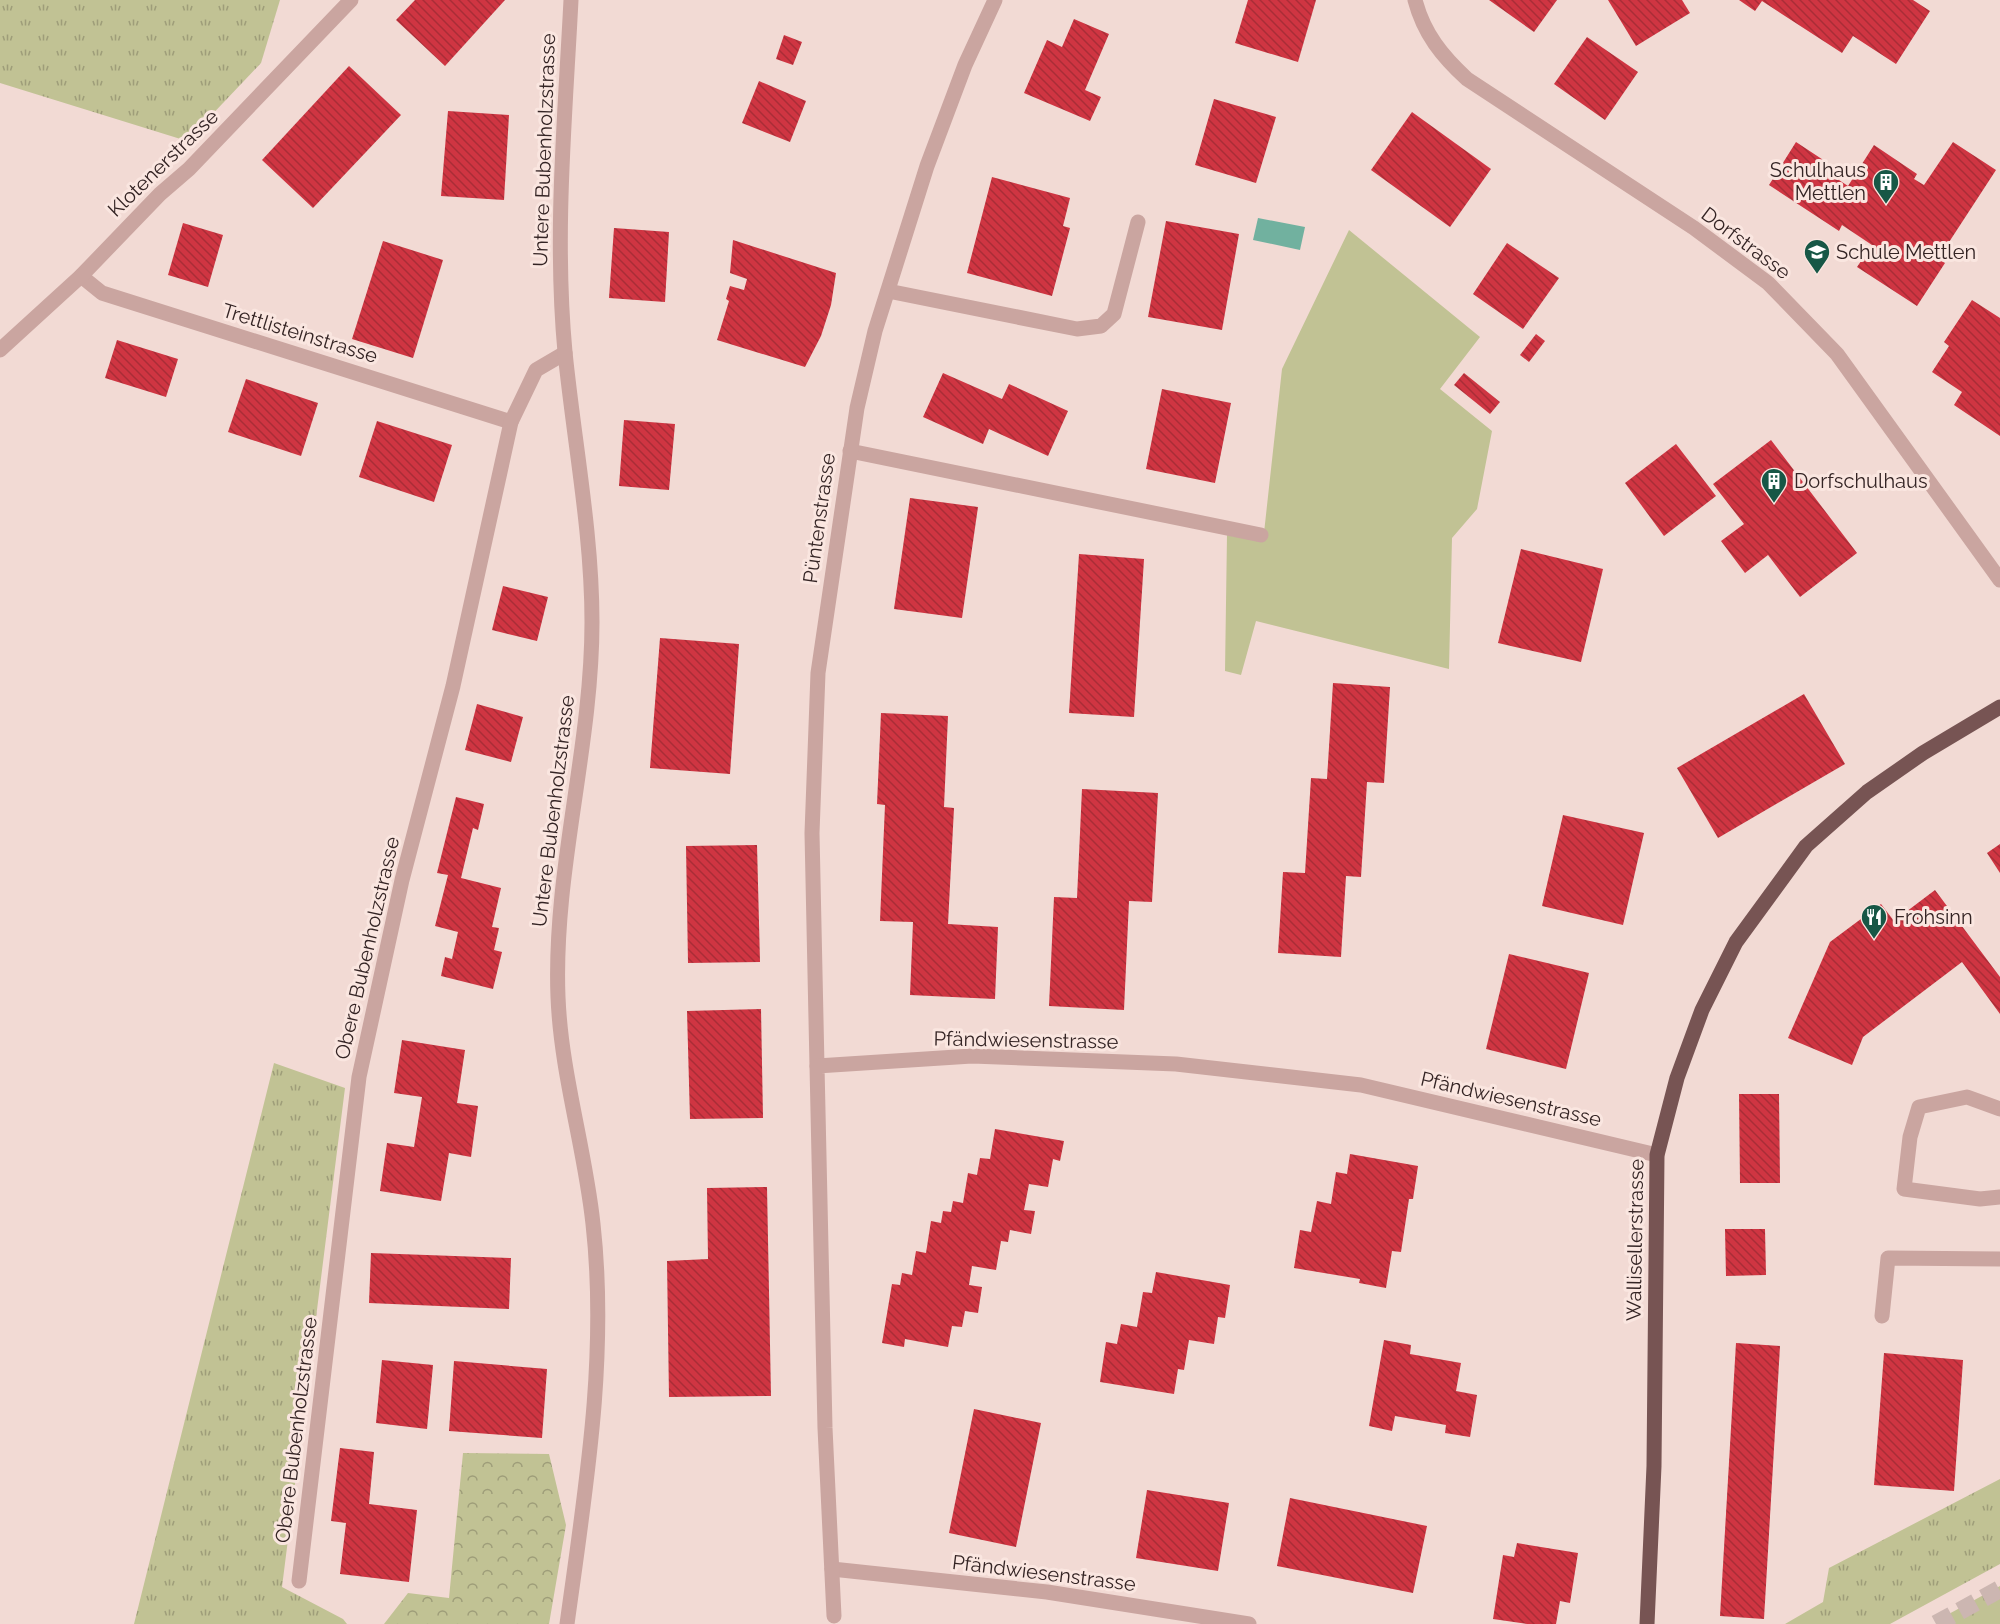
<svg xmlns="http://www.w3.org/2000/svg" width="2000" height="1624" font-family="Raleway,sans-serif">
	<style>
		.grass { fill: url(#grass-tufts) }
		.forest { fill: url(#forest-crowns) }
		.garden { fill: #c1c294 }
		.water { fill: #71b19f }
		.building { fill: url(#building-back-hatch) }
		.lines { fill: none; stroke-linecap: round; stroke-linejoin: round }
		.highway-tunnel { stroke: #ccb6b1; stroke-width: 18; stroke-dasharray: 18 9; stroke-linecap: butt }
		.minor { stroke: #caa5a0; stroke-width: 15 }
		.major { stroke: #775453; stroke-width: 15 }
		.labels { text-anchor: middle; dominant-baseline: central; stroke-width: 6; stroke-linejoin: round; paint-order: stroke }
		.street-label { font-size: 20px; fill: #342424; stroke: #fae6e0 }
		.poi-label { font-size: 20px; fill: #342424; stroke: #fae6e0; text-anchor: start }
	</style>
	<defs>
		<pattern id="grass-tufts" width="24" height="20" patternUnits="userSpaceOnUse" patternTransform="scale(1.5)"><rect width="24" height="20" fill="#c1c294"/><path d="M3 7l-1-3M5 7V3M7 7l1-3M15 17l-1-3M17 17v-4M19 17l1-3" fill="none" stroke="#9e9d79"/></pattern>
		<pattern id="forest-crowns" width="20" height="18" patternUnits="userSpaceOnUse" patternTransform="scale(1.5)"><rect width="20" height="18" fill="#c1c294"/><path d="M2 6a3 3 0 1 1 6 0M12 15a3 3 0 1 1 6 0" fill="none" stroke="#9e9d79"/></pattern>
		<pattern id="building-back-hatch" width="6" height="6" patternUnits="userSpaceOnUse" patternTransform="scale(1.5)"><rect width="6" height="6" fill="#cf3542"/><path d="M-1 5l2 2M0 0l6 6M5-1l2 2" fill="none" stroke="#a92d37"/></pattern>
	</defs>
	<rect width="100%" height="100%" fill="#f2dad4"/>
	<g class="grass">
		<polygon points="0,0 280,0 261,63 187,141 0,83"/>
		<polygon points="274,1063 345,1088 282,1587 343,1619 347,1624 134,1624"/>
		<polygon points="2000,1479 2000,1564 1890,1624 1785,1624 1823,1602 1829,1568"/>
		<polygon points="2000,1586 2000,1624 1937,1624 1936,1621"/>
	</g>
	<polygon class="forest" points="463,1453 549,1454 566,1525 549,1624 384,1624 408,1593 449,1598"/>
	<polygon class="garden" points="1349,230 1480,337 1440,389 1492,431 1477,509 1452,538 1449,669 1256,621 1241,675 1225,671 1227,535 1263,542 1282,369"/>
	<polygon class="water" points="1258,218 1305,227 1300,250 1253,240"/>
	<g class="building">
		<polygon points="415,0 505,0 445,66 396,20"/>
		<polygon points="1248,0 1316,0 1298,62 1235,43"/>
		<polygon points="1489,0 1557,0 1534,32"/>
		<polygon points="1608,0 1682,0 1690,13 1636,46"/>
		<polygon points="1739,0 1913,0 1930,11 1896,64 1853,36 1842,53 1762,1 1755,11"/>
		<polygon points="1074,19 1109,34 1085,90 1101,97 1090,121 1024,93 1047,40 1062,47"/>
		<polygon points="784,35 802,42 793,65 776,59"/>
		<polygon points="1587,37 1638,72 1605,120 1554,84"/>
		<polygon points="349,66 401,115 313,208 262,160"/>
		<polygon points="759,81 806,101 790,142 742,123"/>
		<polygon points="1214,99 1276,117 1256,183 1195,165"/>
		<polygon points="448,111 509,115 504,200 441,196"/>
		<polygon points="1412,112 1491,169 1450,227 1371,170"/>
		<polygon points="1796,142 1843,173 1839,180 1848,186 1874,145 1917,174 1914,179 1924,185 1953,142 1996,170 1938,259 1945,263 1917,306 1857,267 1872,245 1842,225 1839,231 1769,185"/>
		<polygon points="992,177 1070,198 1063,226 1070,228 1052,296 967,273"/>
		<polygon points="1166,221 1239,234 1222,330 1148,317"/>
		<polygon points="183,223 223,235 208,287 168,275"/>
		<polygon points="614,228 669,232 665,302 609,298"/>
		<polygon points="733,240 836,273 831,305 821,336 805,367 717,340 729,301 726,299 730,286 744,290 747,279 730,273"/>
		<polygon points="383,241 443,260 413,358 352,339"/>
		<polygon points="1507,243 1559,278 1523,329 1473,294"/>
		<polygon points="1972,300 2000,318 2000,436 1954,405 1962,392 1932,372 1949,346 1944,342"/>
		<polygon points="1536,334 1545,341 1529,362 1520,355"/>
		<polygon points="117,340 178,359 166,397 105,378"/>
		<polygon points="943,373 1002,399 1009,384 1068,411 1048,456 989,429 983,444 923,417"/>
		<polygon points="1464,373 1500,402 1490,414 1454,385"/>
		<polygon points="246,379 318,403 301,456 228,432"/>
		<polygon points="1162,389 1231,403 1215,483 1146,469"/>
		<polygon points="624,420 675,424 669,490 619,486"/>
		<polygon points="377,421 452,445 434,502 359,477"/>
		<polygon points="1771,440 1857,553 1800,597 1768,555 1745,573 1721,541 1744,524 1713,484"/>
		<polygon points="1676,444 1716,496 1664,536 1625,483"/>
		<polygon points="910,498 978,507 962,618 894,609"/>
		<polygon points="1521,549 1603,569 1581,662 1498,643"/>
		<polygon points="1079,554 1144,559 1134,717 1069,713"/>
		<polygon points="503,586 548,597 537,641 492,630"/>
		<polygon points="660,638 739,644 730,774 650,768"/>
		<polygon points="1333,683 1390,687 1384,783 1367,782 1361,877 1346,876 1341,957 1278,953 1283,872 1305,873 1311,778 1327,779"/>
		<polygon points="1804,694 1845,764 1718,838 1677,768"/>
		<polygon points="477,704 523,717 511,762 465,750"/>
		<polygon points="881,713 948,716 944,807 954,808 948,924 998,927 995,999 910,995 913,922 880,921 885,805 877,804"/>
		<polygon points="1082,789 1158,793 1152,902 1129,901 1124,1010 1049,1006 1054,897 1077,898"/>
		<polygon points="456,797 484,804 478,830 473,828 461,878 501,888 492,927 499,928 494,950 502,952 493,989 441,976 445,957 452,959 458,932 435,926 448,875 437,873"/>
		<polygon points="1563,815 1644,833 1623,925 1542,906"/>
		<polygon points="2000,844 2000,873 1987,853"/>
		<polygon points="757,845 760,962 688,963 686,846"/>
		<polygon points="1935,890 2000,977 2000,1014 1962,962 1863,1037 1852,1065 1788,1038 1830,942 1881,904 1894,921"/>
		<polygon points="1509,954 1589,973 1566,1069 1486,1049"/>
		<polygon points="761,1009 763,1118 690,1119 687,1011"/>
		<polygon points="402,1040 465,1050 457,1103 478,1106 471,1157 449,1153 441,1201 380,1191 387,1143 414,1147 422,1097 394,1093"/>
		<polygon points="1739,1094 1779,1094 1780,1183 1740,1183"/>
		<polygon points="995,1129 1064,1141 1060,1161 1053,1159 1048,1187 1029,1184 1024,1210 1035,1211 1031,1234 1010,1230 1008,1242 1001,1241 996,1270 972,1266 969,1285 982,1287 978,1313 965,1311 962,1327 952,1326 948,1347 905,1339 904,1347 882,1343 892,1284 900,1285 902,1273 912,1275 916,1251 926,1253 931,1221 941,1223 943,1211 951,1212 953,1201 963,1203 968,1173 977,1175 980,1158 990,1159"/>
		<polygon points="1350,1154 1418,1166 1413,1199 1409,1199 1401,1252 1392,1251 1386,1288 1359,1283 1360,1279 1294,1268 1300,1230 1311,1232 1317,1201 1331,1204 1336,1172 1347,1174"/>
		<polygon points="767,1187 771,1396 669,1397 667,1261 708,1259 707,1188"/>
		<polygon points="1725,1229 1765,1229 1766,1275 1726,1276"/>
		<polygon points="371,1253 511,1258 509,1309 369,1303"/>
		<polygon points="1156,1272 1230,1285 1225,1318 1218,1317 1214,1344 1189,1340 1184,1370 1178,1369 1174,1394 1100,1382 1106,1342 1117,1344 1121,1324 1137,1327 1143,1292 1152,1293"/>
		<polygon points="1384,1340 1411,1345 1410,1354 1461,1363 1456,1391 1477,1395 1470,1437 1445,1433 1446,1425 1395,1416 1392,1431 1369,1426"/>
		<polygon points="1736,1343 1780,1346 1764,1619 1720,1616"/>
		<polygon points="1884,1353 1963,1360 1954,1491 1874,1485"/>
		<polygon points="382,1360 433,1365 427,1429 376,1423"/>
		<polygon points="454,1361 547,1369 542,1438 449,1431"/>
		<polygon points="974,1409 1041,1423 1016,1547 949,1533"/>
		<polygon points="340,1448 374,1452 369,1504 417,1510 409,1582 340,1574 346,1523 331,1521"/>
		<polygon points="1147,1490 1229,1503 1218,1571 1136,1558"/>
		<polygon points="1290,1498 1427,1526 1413,1593 1277,1566"/>
		<polygon points="1517,1543 1578,1553 1570,1603 1560,1601 1556,1624 1527,1624 1493,1619 1503,1555 1514,1557"/>
	</g>
	<g class="lines">
		<polyline class="highway-tunnel" points="1936,1624 2000,1589"/>
		<g class="minor">
			<path d="M 1415,0 C 1424,34 1442,56 1467,79 L 1694,228 L 1768,283 L 1837,354 L 2000,580"/>
			<polyline points="81,276 102,293 511,422"/>
			<polyline points="888,291 1077,329 1101,326 1114,314 1138,222"/>
			<polyline points="0,350 81,276 160,194 189,169 351,0"/>
			<polyline points="850,451 1261,535"/>
			<polyline points="817,1066 812,833 818,673 857,408 875,331 927,166 965,65 995,0"/>
			<polyline points="2000,1109 1967,1097 1919,1107 1910,1137 1904,1189 1980,1199 2000,1197"/>
			<polyline points="1882,1316 1888,1258 2000,1259"/>
			<polyline points="832,1569 1047,1592 1249,1624"/>
			<polyline points="299,1581 359,1077 402,880 453,686 511,422 536,370 565,353"/>
			<polyline points="834,1616 825,1428 817,1066 972,1056 1176,1064 1361,1085 1657,1155"/>
			<path d="M 567,1624 C 585,1492 608,1358 593,1224 C 585,1148 561,1074 558,997 C 553,871 592,748 592,622 C 592,532 574,442 565,352 C 554,235 565,118 571,0"/>
		</g>
		<polyline class="major" points="1647,1624 1654,1466 1657,1155 1677,1078 1702,1010 1736,942 1806,846 1867,792 1923,753 2000,707"/>
	</g>
	<defs>
		<g id="building-pin" transform="scale(1.35)"><path d="M0 17L-7.5 6A9.5 9.5 0 1 1 7.5 6Z" fill="#175746" stroke="#fae6e0"/><path d="M-4-6H4V6H1V3H-1V6H-4ZM-2.5-4.3h1.7v1.8h-1.7ZM.8-4.3h1.7v1.8H.8ZM-2.5-1h1.7V.8h-1.7ZM.8-1h1.7V.8H.8Z" fill="#fff"/></g>
		<g id="school-pin" transform="scale(1.35)"><path d="M0 17L-7.5 6A9.5 9.5 0 1 1 7.5 6Z" fill="#175746" stroke="#fae6e0"/><path d="M0-5L7-2L0 1L-7-2ZM-4 1L0 2.5L4 1V4Q0 6-4 4Z" fill="#fff"/></g>
		<g id="restaurant-pin" transform="scale(1.35)"><path d="M0 17L-7.5 6A9.5 9.5 0 1 1 7.5 6Z" fill="#175746" stroke="#fae6e0"/><path d="M-5-6h1v4h1v-4h1v4h1v-4h1v5L-1.5 .5V6h-2V.5L-5-1ZM5-6V6H3V1.5H1.5Q1.5-4 5-6Z" fill="#fff"/></g>
	</defs>
	<g fill-rule="evenodd">
		<use href="#building-pin" x="1886" y="182"/>
		<use href="#school-pin" x="1817" y="252"/>
		<use href="#building-pin" x="1774" y="481"/>
		<use href="#restaurant-pin" x="1874" y="917"/>
	</g>
	<g class="labels">
		<g class="street-label">
			<text transform="translate(544 150) rotate(-88)">Untere Bubenholzstrasse</text>
			<text transform="translate(163 163) rotate(-44)">Klotenerstrasse</text>
			<text transform="translate(1746 243) rotate(37)">Dorfstrasse</text>
			<text transform="translate(300 333) rotate(17)">Trettlisteinstrasse</text>
			<text transform="translate(819 518) rotate(-82)">Püntenstrasse</text>
			<text transform="translate(553 811) rotate(-83)">Untere Bubenholzstrasse</text>
			<text transform="translate(367 948) rotate(-77)">Obere Bubenholzstrasse</text>
			<text transform="translate(1026 1040) rotate(1)">Pfändwiesenstrasse</text>
			<text transform="translate(1511 1099) rotate(13)">Pfändwiesenstrasse</text>
			<text transform="translate(1635 1240) rotate(-89)">Wallisellerstrasse</text>
			<text transform="translate(296 1430) rotate(-83)">Obere Bubenholzstrasse</text>
			<text transform="translate(1044 1573) rotate(7)">Pfändwiesenstrasse</text>
		</g>
		<g class="poi-label">
			<text x="1866" y="170" text-anchor="end">Schulhaus<tspan x="1866" dy="23">Mettlen</tspan></text>
			<text x="1836" y="252">Schule Mettlen</text>
			<text x="1794" y="481">Dorfschulhaus</text>
			<text x="1894" y="917">Frohsinn</text>
		</g>
	</g>
</svg>
